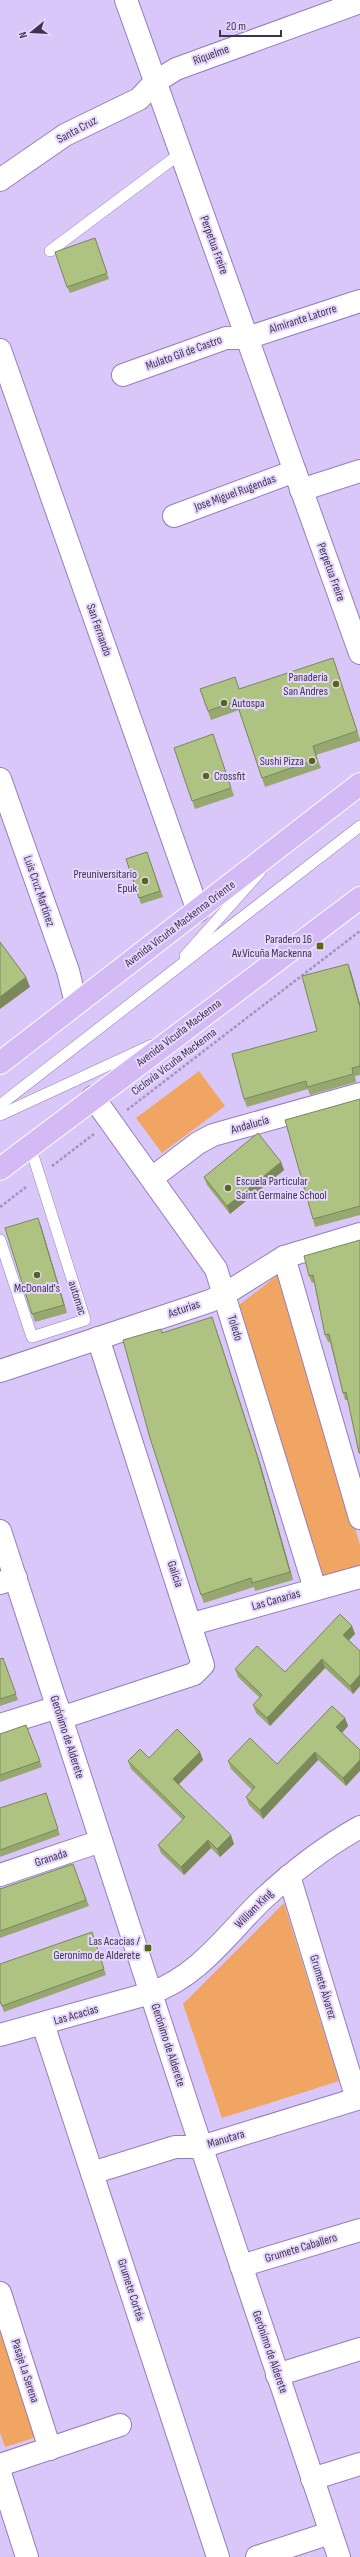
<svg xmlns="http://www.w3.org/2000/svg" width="360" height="2557" font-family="'Sofia Sans Condensed',sans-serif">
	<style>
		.green { fill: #f0a662 }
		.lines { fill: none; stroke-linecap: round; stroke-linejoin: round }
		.service-casing { stroke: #957eb9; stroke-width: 12 }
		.minor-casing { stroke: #957eb9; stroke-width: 24 }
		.tertiary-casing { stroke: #957eb9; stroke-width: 24 }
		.secondary-casing { stroke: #957eb9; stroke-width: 24 }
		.primary-casing { stroke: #fff; stroke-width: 24 }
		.path { stroke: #a293bc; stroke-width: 2.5; stroke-dasharray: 3 2; stroke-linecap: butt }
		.service { stroke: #fff; stroke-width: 11 }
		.minor { stroke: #fff; stroke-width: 22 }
		.tertiary { stroke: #fff; stroke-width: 22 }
		.secondary { stroke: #fff; stroke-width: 22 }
		.primary { stroke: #d3baf5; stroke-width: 22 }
		.wall { fill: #96a76f }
		.shaded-wall { fill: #7a885a }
		.building { fill: #aec281; stroke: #7a885a }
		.poi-dot { fill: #546713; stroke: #e5d6fd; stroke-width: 1.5 }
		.labels { text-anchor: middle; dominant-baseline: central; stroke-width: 4; stroke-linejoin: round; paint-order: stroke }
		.street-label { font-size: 12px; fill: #3e344d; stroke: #e5d6fd }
		.poi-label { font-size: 12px; fill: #3e344d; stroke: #e5d6fd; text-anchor: end }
	</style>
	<rect width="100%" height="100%" fill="#dac7f9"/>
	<g class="green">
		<polygon points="199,1071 225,1106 162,1153 136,1118"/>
		<polygon points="279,1274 360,1545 360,1570 321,1580 239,1305"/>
		<polygon points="284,1903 339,2081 222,2118 183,2004"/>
		<polygon points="0,2325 37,2437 5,2447 0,2433"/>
	</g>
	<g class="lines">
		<g class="service-casing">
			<g id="service">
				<polyline points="50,251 181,153"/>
				<polyline points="185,956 260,872"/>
				<polyline points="0,1105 360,826"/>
				<polyline points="0,1115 152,1045"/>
				<polyline points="0,1240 32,1337 85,1320 30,1146"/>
			</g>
		</g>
		<g class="minor-casing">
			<g id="minor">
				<polyline points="0,180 65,135 139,99 155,82 176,69 360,2"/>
				<polyline points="0,350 198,911"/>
				<polyline points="123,375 226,338 247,338 360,301"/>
				<polyline points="301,490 360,471"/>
				<polyline points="174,516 295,471"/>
				<polyline points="0,779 68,971 76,1003"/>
				<polyline points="93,1097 216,1269 315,1589"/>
				<polyline points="152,1178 198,1143 213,1135 360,1094"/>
				<polyline points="284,1257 360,1518"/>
				<polyline points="0,1371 210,1301 225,1294 284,1257 360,1234"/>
				<polyline points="0,1583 16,1578"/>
				<polyline points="192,1624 360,1577"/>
				<polyline points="61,1718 194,1674 203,1665 98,1338"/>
				<polyline points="0,1725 58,1707"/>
				<polyline points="0,1875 101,1841"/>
				<polyline points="289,1876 357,2099"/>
				<path d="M 151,1993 C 199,1976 227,1934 262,1900 C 292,1872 324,1847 360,1827"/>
				<polyline points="43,2024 218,2557"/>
				<polyline points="92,2173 175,2147 201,2147"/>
				<polyline points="241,2266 360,2230"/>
				<polyline points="0,2293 50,2449"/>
				<polyline points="277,2375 360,2349"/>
				<polyline points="0,2465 120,2425"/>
				<polyline points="0,2473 27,2557"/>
				<polyline points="312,2479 360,2464"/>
				<polyline points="257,2557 330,2533"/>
			</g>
		</g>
		<g class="tertiary-casing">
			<polyline id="tertiary" points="126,0 360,653"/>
		</g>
		<g class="secondary-casing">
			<g id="secondary">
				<polyline points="0,1531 191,2116 339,2557"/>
				<polyline points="0,2035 151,1993"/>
				<polyline points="201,2147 360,2098"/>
			</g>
		</g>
		<g class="primary-casing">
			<g id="primary">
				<polyline points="0,1063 360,784"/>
				<polyline points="0,1169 360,898"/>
			</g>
		</g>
		<g class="path">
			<polyline points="127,1110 360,931"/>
			<polyline points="52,1166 94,1134"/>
			<polyline points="0,1207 26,1187"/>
		</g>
		<use href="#service" class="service"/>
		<use href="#minor" class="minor"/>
		<use href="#tertiary" class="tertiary"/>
		<use href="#secondary" class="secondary"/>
		<use href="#primary" class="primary"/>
	</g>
	<g class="wall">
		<polygon points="95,238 109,279 70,293 67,287"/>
		<polygon points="336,667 360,739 360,741 316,755 321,768 265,787 239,710 211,720 200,689 239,689"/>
		<polygon points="213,734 234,796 195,809 174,748"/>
		<polygon points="147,852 163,897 141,904 126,859"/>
		<polygon points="348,964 351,972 360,1004 360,1075 355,1076 356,1082 310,1095 308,1089 247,1107 244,1099 317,1031"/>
		<polygon points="360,1099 360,1215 315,1227 313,1219"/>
		<polygon points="281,1162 284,1170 230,1214 207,1185 204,1177"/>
		<polygon points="41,1226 67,1313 35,1322 32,1314"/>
		<polygon points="360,1240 360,1454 348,1400 345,1400 343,1393 330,1342 328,1342 325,1335 314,1282 312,1283 309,1276"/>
		<polygon points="162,1333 260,1463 293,1580 255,1591 254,1587 204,1603 201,1595"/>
		<polygon points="352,1626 355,1634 349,1640 360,1651 360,1686 353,1694 325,1668 270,1726 256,1713 253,1705 260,1698 238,1677 235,1669 285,1672"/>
		<polygon points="3,1658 18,1700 0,1706 0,1659"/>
		<polygon points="345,1718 348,1726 342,1733 346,1786 318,1760 263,1819 249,1805 246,1797 252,1790 231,1769 228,1761 277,1764"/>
		<polygon points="26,1725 42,1767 0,1782 0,1734"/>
		<polygon points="200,1752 203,1760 179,1784 234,1844 220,1857 211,1848 184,1875 161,1853 158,1845 183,1820 131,1769 128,1761 149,1758"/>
		<polygon points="46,1793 60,1835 0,1857 0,1808"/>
		<polygon points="73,1864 89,1906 0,1938 0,1889"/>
		<polygon points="92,1932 106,1975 4,2012 0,2001"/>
	</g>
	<g class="shaded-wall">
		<polygon points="348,964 351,972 360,1004 360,1007"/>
		<polygon points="26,977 30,987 0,1009 0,997"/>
		<polygon points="281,1162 284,1170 230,1214 227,1206"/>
		<polygon points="38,1218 41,1226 67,1313 64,1305"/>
		<polygon points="215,1325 260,1463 293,1580 290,1572"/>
		<polygon points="352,1626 355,1634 346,1643 343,1635"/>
		<polygon points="322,1659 325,1668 270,1726 267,1718"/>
		<polygon points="360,1675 360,1686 353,1694 350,1686"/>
		<polygon points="345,1718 348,1726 339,1736 336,1727"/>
		<polygon points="200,1752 203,1760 176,1787 173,1779"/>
		<polygon points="315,1752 318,1760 263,1819 260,1810"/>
		<polygon points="360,1760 360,1771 346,1786 343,1778"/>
		<polygon points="231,1835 234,1844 220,1857 217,1849"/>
		<polygon points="208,1840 211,1848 184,1875 181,1867"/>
	</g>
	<g class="building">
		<polygon points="95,238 107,273 67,287 55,252"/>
		<polygon points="333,658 357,731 313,746 317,759 262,778 236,701 208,711 200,689 235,677 239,689"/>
		<polygon points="213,734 231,788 192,801 174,748"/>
		<polygon points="147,852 160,891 139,898 126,859"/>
		<polygon points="0,942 26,977 0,997"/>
		<polygon points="348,964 360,1007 360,1066 352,1068 353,1074 307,1087 306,1081 244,1099 232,1054 317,1031 302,976"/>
		<polygon points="360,1099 360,1206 313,1219 285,1120"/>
		<polygon points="258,1133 281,1162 227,1206 204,1177"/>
		<polygon points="38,1218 64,1305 32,1314 5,1228"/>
		<polygon points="360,1240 360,1453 359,1453 346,1392 343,1393 329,1334 325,1335 313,1275 309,1276 304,1256"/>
		<polygon points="212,1317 257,1455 290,1572 252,1583 251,1578 201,1595 150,1438 123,1340 161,1329 162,1333"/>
		<polygon points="340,1614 352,1626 343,1635 360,1651 360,1675 350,1686 322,1659 267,1718 253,1705 262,1695 235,1669 257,1646 285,1672"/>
		<polygon points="3,1658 16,1694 0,1699 0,1659"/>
		<polygon points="332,1706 345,1718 336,1727 360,1750 360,1760 343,1778 315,1752 260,1810 246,1797 255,1787 228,1761 250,1738 277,1764"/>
		<polygon points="26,1725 40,1761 0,1775 0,1734"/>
		<polygon points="177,1729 200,1752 173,1779 231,1835 217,1849 208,1840 181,1867 158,1845 185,1817 128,1761 140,1749 149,1758"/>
		<polygon points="46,1793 58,1829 0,1850 0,1808"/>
		<polygon points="73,1864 86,1900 0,1931 0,1889"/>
		<polygon points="92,1932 104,1969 2,2006 0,2001 0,1964"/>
	</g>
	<g class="poi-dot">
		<circle cx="336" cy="684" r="4"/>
		<circle cx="224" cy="703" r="4"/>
		<circle cx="312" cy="761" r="4"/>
		<circle cx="206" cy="776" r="4"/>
		<circle cx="145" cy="881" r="4"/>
		<rect x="316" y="942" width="8" height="8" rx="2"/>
		<circle cx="228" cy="1188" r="4"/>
		<circle cx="37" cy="1275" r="4"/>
		<rect x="144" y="1944" width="8" height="8" rx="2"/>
	</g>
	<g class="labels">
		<g class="street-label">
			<text transform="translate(211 55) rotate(-20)">Riquelme</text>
			<text transform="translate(77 130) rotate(-28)">Santa Cruz</text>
			<text transform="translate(214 245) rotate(70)">Perpetua Freire</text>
			<text transform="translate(303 319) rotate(-18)">Almirante Latorre</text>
			<text transform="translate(184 353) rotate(-20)">Mulato Gil de Castro</text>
			<text transform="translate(235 493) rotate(-20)">Jose Miguel Rugendas</text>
			<text transform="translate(331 572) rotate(70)">Perpetua Freire</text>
			<text transform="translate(99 630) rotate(71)">San Fernando</text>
			<text transform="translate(39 891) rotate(71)">Luis Cruz Martínez</text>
			<text transform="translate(180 924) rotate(-37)">Avenida Vicuña Mackenna Oriente</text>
			<text transform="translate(179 1033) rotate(-37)">Avenida Vicuña Mackenna</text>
			<text transform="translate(174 1062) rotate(-37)">Ciclovía Vicuña Mackenna</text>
			<text transform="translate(250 1125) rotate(-16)">Andalucía</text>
			<text transform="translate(77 1298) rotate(72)">automac</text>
			<text transform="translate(184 1309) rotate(-19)">Asturias</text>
			<text transform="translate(235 1328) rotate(73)">Toledo</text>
			<text transform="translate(175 1574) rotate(72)">Galicia</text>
			<text transform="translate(276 1600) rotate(-16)">Las Canarias</text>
			<text transform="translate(67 1737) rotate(72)">Gerónimo de Alderete</text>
			<text transform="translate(51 1858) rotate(-18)">Granada</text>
			<text transform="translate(254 1909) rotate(-45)">William King</text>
			<text transform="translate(323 1987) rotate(73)">Grumete Álvarez</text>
			<text transform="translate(76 2015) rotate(-16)">Las Acacias</text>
			<text transform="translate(168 2045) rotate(72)">Gerónimo de Alderete</text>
			<text transform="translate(226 2139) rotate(-17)">Manutara</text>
			<text transform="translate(301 2248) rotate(-17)">Grumete Caballero</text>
			<text transform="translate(131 2290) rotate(72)">Grumete Cortés</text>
			<text transform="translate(270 2352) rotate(71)">Gerónimo de Alderete</text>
			<text transform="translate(25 2371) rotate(72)">Pasaje La Serena</text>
		</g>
		<g class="poi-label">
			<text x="328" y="677">Panadería<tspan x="328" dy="14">San Andres</tspan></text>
			<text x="232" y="703" text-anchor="start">Autospa</text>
			<text x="304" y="761">Sushi Pizza</text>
			<text x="214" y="776" text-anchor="start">Crossfit</text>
			<text x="137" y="874">Preuniversitario<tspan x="137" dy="14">Epuk</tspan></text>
			<text x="312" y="939">Paradero 16<tspan x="312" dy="14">Av.Vicuña Mackenna</tspan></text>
			<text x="236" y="1181" text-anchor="start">Escuela Particular<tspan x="236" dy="14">Saint Germaine School</tspan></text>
			<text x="37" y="1288" text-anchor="middle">McDonald's</text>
			<text x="140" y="1941">Las Acacias /<tspan x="140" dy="14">Geronimo de Alderete</tspan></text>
		</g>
	</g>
	<g transform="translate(32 32) rotate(252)" stroke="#e5d6fd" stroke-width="3" paint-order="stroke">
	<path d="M0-3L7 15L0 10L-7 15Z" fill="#3e344d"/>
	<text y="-6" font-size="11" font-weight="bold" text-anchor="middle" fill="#3e344d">N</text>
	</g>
	<path d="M220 30v6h61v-6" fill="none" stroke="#3e344d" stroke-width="2"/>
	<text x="226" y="30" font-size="12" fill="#3e344d" stroke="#e5d6fd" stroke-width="3" paint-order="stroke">20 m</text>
</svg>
